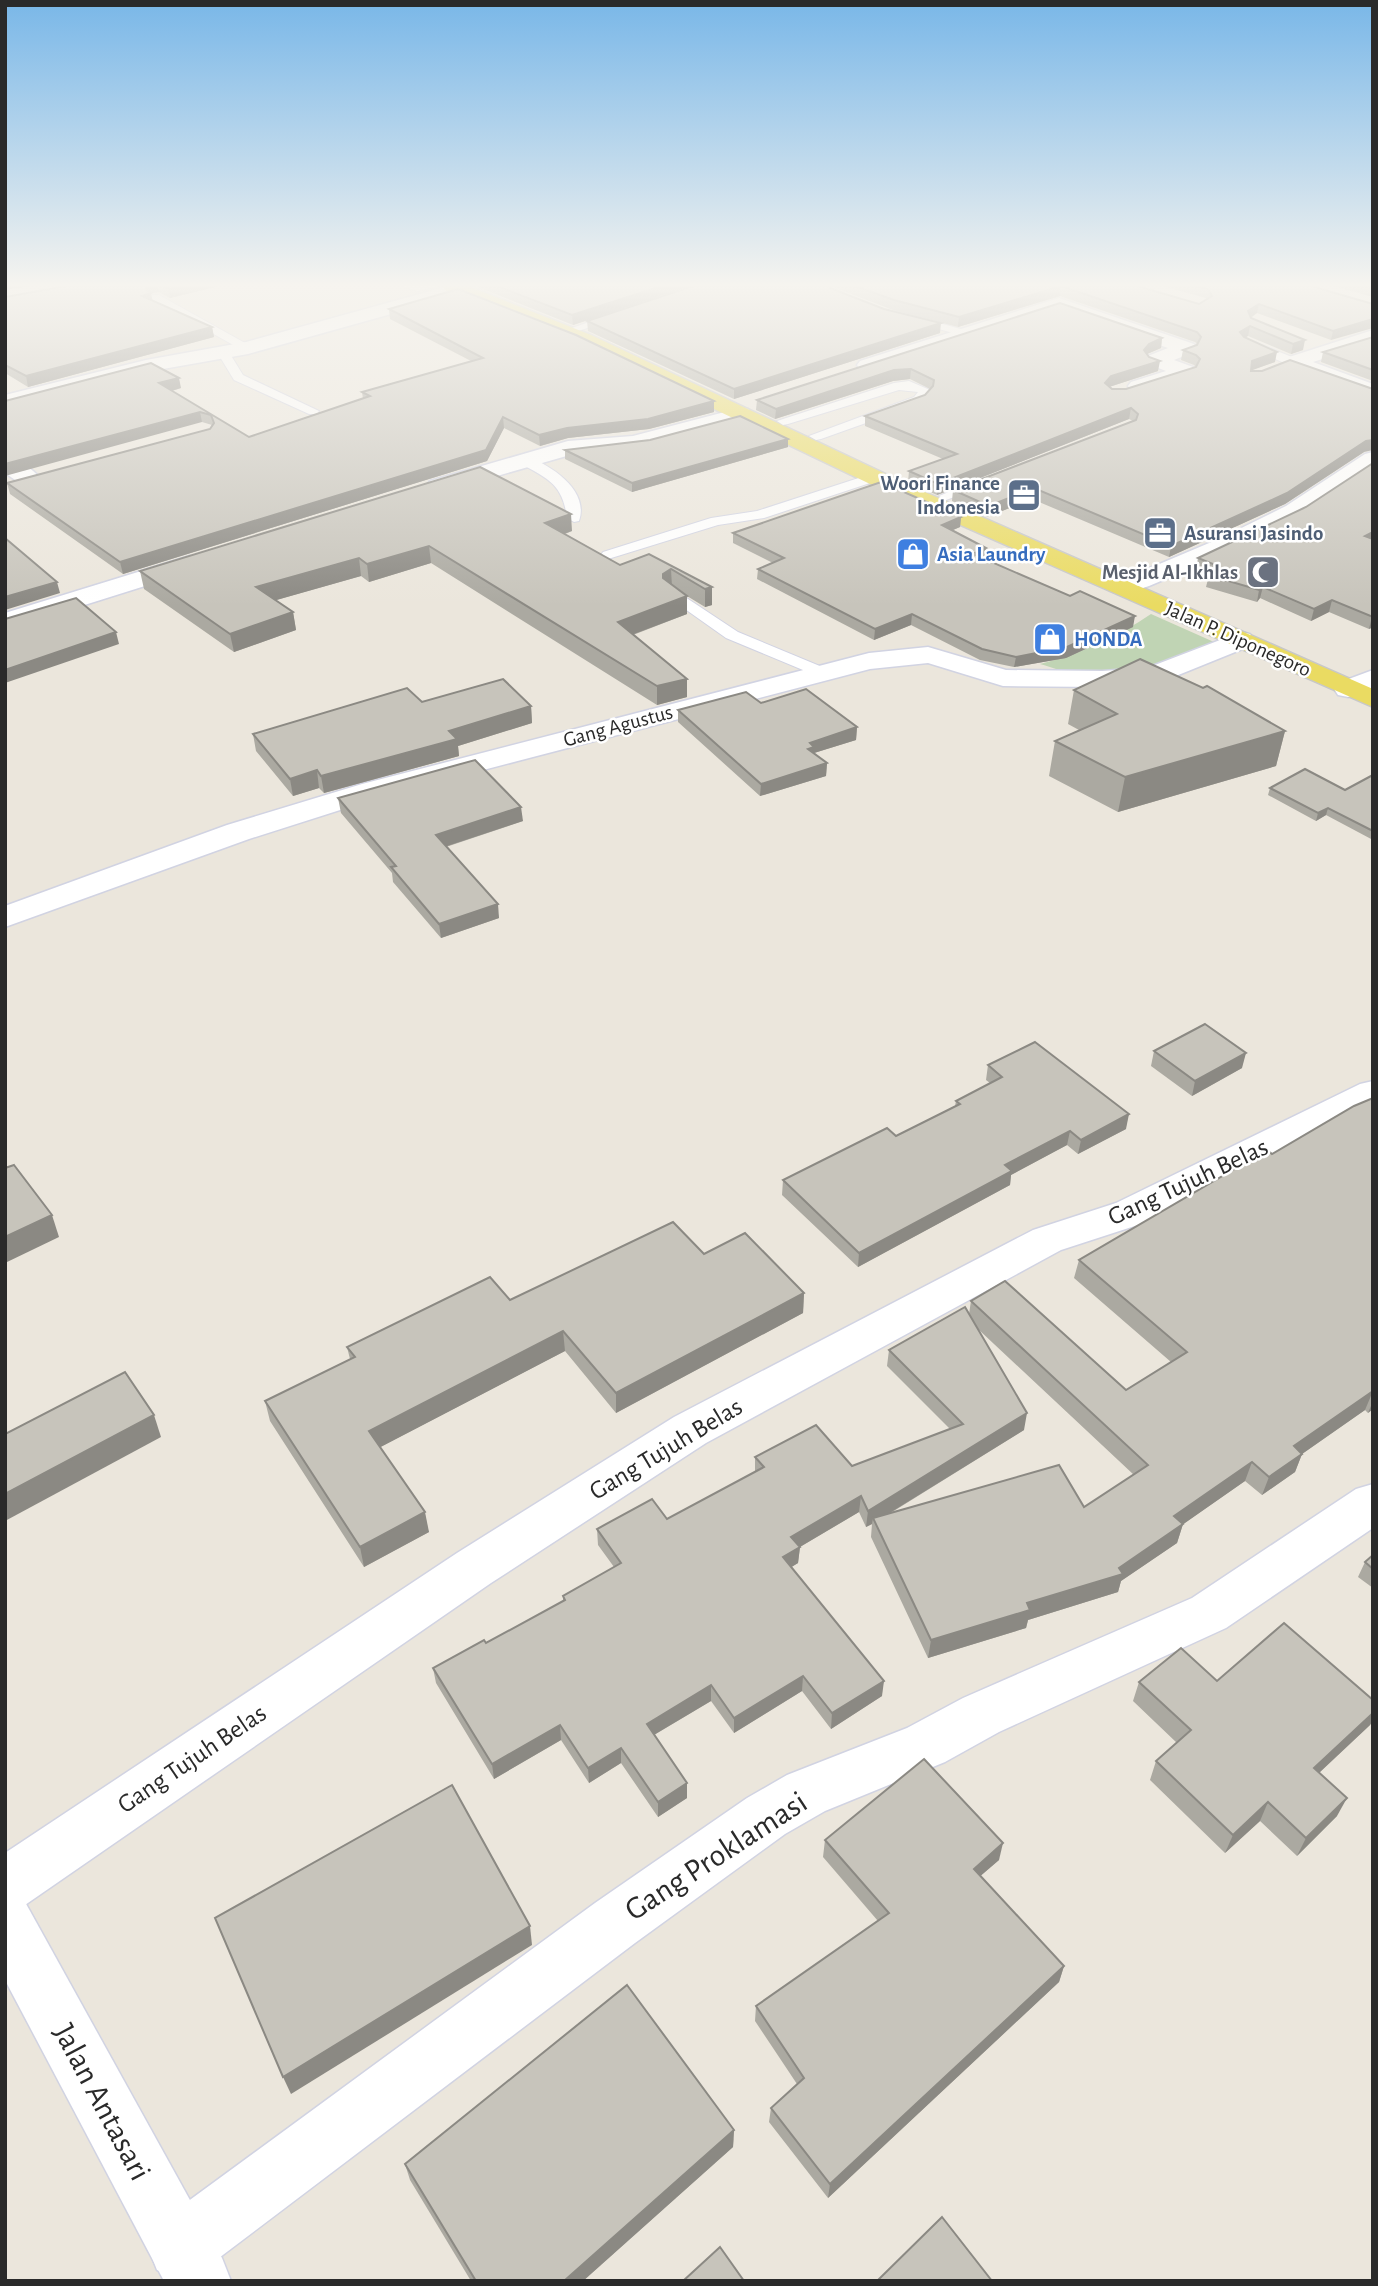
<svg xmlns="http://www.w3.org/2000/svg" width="1378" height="2286" font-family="'Alegreya Sans',sans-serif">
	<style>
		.cemetery { fill: #c0d4b4 }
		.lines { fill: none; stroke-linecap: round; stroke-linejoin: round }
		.lane-casing { stroke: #d1d3e2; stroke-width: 2 }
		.street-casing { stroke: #d1d3e2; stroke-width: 3 }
		.secondary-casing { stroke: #d1d3e2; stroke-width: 3 }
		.primary-casing { stroke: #c8c8c8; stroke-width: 3 }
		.lane { fill: #fff; fill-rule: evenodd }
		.street { fill: #fff; fill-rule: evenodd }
		.secondary { fill: #fff; fill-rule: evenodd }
		.primary { fill: #eadb62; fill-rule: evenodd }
		.wall { fill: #aba9a1; fill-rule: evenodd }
		.shaded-wall { fill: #8b8983 }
		.building { fill: #c7c4bb; stroke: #8b8983; stroke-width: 2 }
		.labels { text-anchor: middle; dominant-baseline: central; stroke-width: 5; stroke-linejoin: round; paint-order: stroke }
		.far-service-label { font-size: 21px; font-weight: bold; fill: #4e5e75; stroke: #fff; text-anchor: end }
		.far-shop-label { font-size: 21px; font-weight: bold; fill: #366cbe; stroke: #fff; text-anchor: start }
		.far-worship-label { font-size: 21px; font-weight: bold; fill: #5b616d; stroke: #fff; text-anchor: end }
		.far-street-label { font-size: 21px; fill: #2a2a2a; stroke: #fff }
		.street-label { font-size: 26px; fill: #2a2a2a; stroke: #fff }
		.near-street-label { font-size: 32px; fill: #2a2a2a; stroke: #fff }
	</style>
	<rect width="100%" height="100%" fill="#ebe6dc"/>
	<path class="cemetery" d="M 1151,614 L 1214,642 C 1172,662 1131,678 1083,675 C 1069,674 1054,668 1040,664 C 1079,654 1118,637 1151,614 Z"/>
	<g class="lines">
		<g class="lane-casing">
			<g id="lane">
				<polygon points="401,286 439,286 418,291"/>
				<polygon points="151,295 159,295 254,348 244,351 151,299"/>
				<polygon points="618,312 622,313 622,317 578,331 572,328"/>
				<polygon points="910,315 968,331 970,333 964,336 906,320 906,316"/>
				<polygon points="1247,339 1297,359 1299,362 1289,365 1243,345 1241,343"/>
				<polygon points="219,349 227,349 243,375 319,411 317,414 309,414 234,380 217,352"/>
				<polygon points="909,381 930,390 930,394 922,403 821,439 816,440 809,436 914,397 918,392 899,390 788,424 783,425 777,421 894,383"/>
				<path d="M 524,456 C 549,463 590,490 579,521 L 574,522 L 567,518 C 563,484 547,478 519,463 L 517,460 Z"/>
				<polygon points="874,473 881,477 879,480 764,518 718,525 608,559 601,555 603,552 711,518 757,511"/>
				<polygon points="983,478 988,479 988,485 946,500 939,496"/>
				<polygon points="673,589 738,632 827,669 829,672 827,675 815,675 726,638 668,597 665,594"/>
			</g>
		</g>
		<g class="street-casing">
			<g id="street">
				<polygon points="445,287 452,289 454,293 452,297 248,354 146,372 5,407 5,395 146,360 246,342"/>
				<polygon points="1059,298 1194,344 1197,348 1194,352 1174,360 1193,367 1196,371 1193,375 1138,392 1131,390 1128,386 1131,382 1166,371 1148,364 1145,360 1148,356 1168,348 1059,310 874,369 860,369 857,365 860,361"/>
				<polygon points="1373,330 1373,343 1313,362 1373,384 1373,397 1286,366 1283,362 1286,358"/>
				<polygon points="740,408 748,409 751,414 748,419 634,450 570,455 438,493 430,491 426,486 430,481 568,441 633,436"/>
				<polygon points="1373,452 1373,469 1302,516 1239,548 1149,586 1140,589 1131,586 1127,581 1131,576 1221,538 1286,506 1365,454"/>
				<path d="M 5,456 C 17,459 33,469 41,479 L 37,484 L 21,484 L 5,473 Z"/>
				<polygon points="190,556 199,559 203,564 199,569 5,630 5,613"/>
				<polygon points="1241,632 1250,634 1254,640 1250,646 1161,682 1102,687 1003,686 928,663 870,669 384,796 249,839 5,927 5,906 227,825 362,784 869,653 928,647 1006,670 1102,671 1147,668"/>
				<polygon points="1373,670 1373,688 1348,697 1338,695 1334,689 1338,683"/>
				<polygon points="1373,1081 1373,1108 1144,1223 1061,1250 706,1443 491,1583 25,1905 5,1913 5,1853 457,1553 674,1417 1033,1230 1116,1203 1360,1084"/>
				<polygon points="1373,1484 1373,1528 1226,1628 999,1732 945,1762 825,1811 785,1834 635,1943 203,2270 180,2279 157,2270 148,2247 157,2224 595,1903 747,1798 787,1775 907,1728 963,1698 1192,1598 1356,1489"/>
			</g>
		</g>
		<g class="secondary-casing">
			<polygon id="secondary" points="5,1894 25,1902 222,2258 231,2281 164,2281 5,1980"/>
		</g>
		<g class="primary-casing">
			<polygon id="primary" points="443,286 468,286 591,335 911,486 1373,689 1373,707 895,496 577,343 445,290"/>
		</g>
		<use href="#lane" class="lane"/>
		<use href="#street" class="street"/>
		<use href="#secondary" class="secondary"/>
		<use href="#primary" class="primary"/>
	</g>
	<g class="wall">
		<polygon points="66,286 219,286 170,298 159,292 150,293 152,300 212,327 214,337 28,387 5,373 5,297"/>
		<polygon points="478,286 690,286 573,325 478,287"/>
		<polygon points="693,286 1137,286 1199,304 1206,300 1206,298 1162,286 1311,286 1373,304 1331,340 1257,313 1251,318 1303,350 1291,354 1248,336 1245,337 1275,362 1251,370 1364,452 1285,504 1169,557 1032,499 987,517 952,501 953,490 1133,421 1129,419 937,495 908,482 909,471 943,459 865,426 865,416 925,395 930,389 910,379 893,381 775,419 756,410 757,400 1060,303 1162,338 1161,348 1147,354 1158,371 1109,387 1112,389 1126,389 1196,367 1194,365 1181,360 1183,350 1197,344 1195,342 1060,296 958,327 893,310 833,287 831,288 940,333 734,399 588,331 587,321"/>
		<polygon points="1333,286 1373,286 1373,297"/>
		<polygon points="389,309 714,412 649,429 568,438 540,446 504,428 487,461 123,574 10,494 7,483 210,429 212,425 202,422 5,401 181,388 172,391 249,437 363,399 362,392 471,361 390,319"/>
		<polygon points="1373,337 1373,381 1321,362 1323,352"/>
		<polygon points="788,439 788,447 632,492 565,459 565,450 650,440"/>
		<polygon points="1373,463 1373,628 1369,629 1329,612 1311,621 1260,598 1257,602 1206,587 1209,575 1196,569 1198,558 1306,507"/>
		<polygon points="961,517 960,527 953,530 986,548 984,559 1133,627 1066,658 1014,667 980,660 911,625 874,640 757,579 758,569 773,563 733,543 733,533"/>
		<polygon points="572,531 565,534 620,565 649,554 712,587 712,605 705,607 687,596 687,614 633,635 687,679 687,697 657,705 431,563 369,582 361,576 276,600 293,612 296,630 234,652 144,589 140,571"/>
		<polygon points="1074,690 1285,731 1276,766 1118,812 1049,776 1055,741 1079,730 1068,724"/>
		<polygon points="422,702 531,706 532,723 458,746 459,756 324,793 319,788 293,796 256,751 253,734"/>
		<polygon points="761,703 857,727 856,740 814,753 827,763 826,776 760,796 678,722 678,710"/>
		<polygon points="1373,777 1373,840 1326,815 1316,821 1268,795 1270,788 1345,790"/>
		<polygon points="338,798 523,821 446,847 499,918 441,938 393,882 392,873 341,813"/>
		<polygon points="1154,1051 1242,1068 1192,1096 1151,1066"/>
		<polygon points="988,1065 1126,1129 1078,1154 1067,1145 1011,1175 1010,1185 858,1267 782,1195 783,1180 896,1136 955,1106 956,1101 990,1083 986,1080"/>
		<path d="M 1373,1098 L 1373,1409 L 1368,1413 L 1365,1410 L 1302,1454 L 1295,1472 L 1262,1495 L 1245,1481 L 1183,1524 L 1177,1543 L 1121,1581 L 1118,1592 L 1028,1620 L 1026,1628 L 928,1658 L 871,1537 L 872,1524 L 866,1527 L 859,1512 L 800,1547 L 798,1563 L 791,1567 L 882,1696 L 831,1729 L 802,1691 L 734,1733 L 711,1701 L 654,1735 L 687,1783 L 687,1798 L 658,1817 L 621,1763 L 589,1783 L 561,1740 L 494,1779 L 436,1683 L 433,1668 L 486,1643 L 563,1601 L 563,1596 L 614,1567 L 598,1545 L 597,1529 L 667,1519 L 755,1472 L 755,1457 L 852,1466 L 950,1429 L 887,1366 L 889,1350 L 969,1314 L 971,1301 L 1126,1390 L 1171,1362 L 1074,1278 L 1079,1260 ZM 978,1329 L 1134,1475 L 1084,1507 L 889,1514 L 1024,1430 Z"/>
		<polygon points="704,1254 804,1293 803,1313 616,1413 565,1351 380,1447 429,1532 364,1567 270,1421 265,1401 350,1359 347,1347 510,1300"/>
		<polygon points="1373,1555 1373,1588 1358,1577 1365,1562"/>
		<polygon points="1217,1681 1373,1700 1373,1720 1370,1725 1319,1773 1337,1816 1297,1856 1260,1821 1225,1853 1150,1780 1156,1761 1177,1743 1133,1701 1139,1682"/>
		<polygon points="825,1840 999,1860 980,1876 1064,1966 1059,1982 828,2198 769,2122 771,2108 797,2084 755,2021 756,2006 878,1921 823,1857"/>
		<polygon points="734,2130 733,2147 583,2281 471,2281 410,2180 405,2164"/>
	</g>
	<g class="shaded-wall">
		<polygon points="5,286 31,286 5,290"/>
		<polygon points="147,286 158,286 159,292 149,293 151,293 153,303 142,296 146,289"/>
		<polygon points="180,286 219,286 170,298 169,289"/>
		<polygon points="662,286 690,286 573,325 572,315"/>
		<polygon points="1061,286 1060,296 958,327 959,317"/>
		<polygon points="1259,304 1257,313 1246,320 1248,311"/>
		<polygon points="1373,319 1373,328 1331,340 1333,331"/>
		<polygon points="941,323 940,333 734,399 734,389"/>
		<polygon points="1250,326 1248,336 1238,342 1240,332"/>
		<polygon points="212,327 214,337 28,387 26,376"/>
		<polygon points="1162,338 1161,348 1147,354 1144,350 1149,344"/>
		<polygon points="1305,340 1303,350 1291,354 1293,344"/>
		<polygon points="1277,352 1275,362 1250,371 1252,361"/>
		<polygon points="1160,361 1158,371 1109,387 1105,383 1111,376"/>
		<polygon points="911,369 910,379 893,381 775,419 776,409 894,370"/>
		<polygon points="179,378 181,388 161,394 159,383"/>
		<polygon points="714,401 714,412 649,429 568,438 540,446 539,435 567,428"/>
		<polygon points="1131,408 1129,419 937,495 938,484"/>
		<polygon points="200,412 202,422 5,476 5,464"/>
		<polygon points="503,417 504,428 487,461 123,574 120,562"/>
		<polygon points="788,439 788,447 632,492 632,483"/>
		<polygon points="1373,440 1373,450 1364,452 1285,504 1169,557 1171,546 1366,441"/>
		<polygon points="1034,488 1032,499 987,517 989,506"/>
		<polygon points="571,514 572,531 546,540 545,523"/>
		<polygon points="961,517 960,527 941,535 942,525"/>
		<polygon points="1373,532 1373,541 1365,536"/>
		<polygon points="429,546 431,563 369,582 367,564"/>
		<polygon points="986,548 985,558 971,564 973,554"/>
		<polygon points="359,558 361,576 259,605 256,587"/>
		<polygon points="671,569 672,587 664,592 663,574"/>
		<polygon points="57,582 60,593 5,610 5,597"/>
		<polygon points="712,587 712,605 705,607 705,589"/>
		<polygon points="1263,587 1260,598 1257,602 1259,590"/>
		<polygon points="687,596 687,614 618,640 618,622"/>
		<polygon points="1332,600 1329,612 1311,621 1314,609"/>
		<polygon points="293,612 296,630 234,652 230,634"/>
		<polygon points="912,614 911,625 874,640 875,629"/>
		<polygon points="1135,616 1133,627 1066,658 1014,667 1016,657"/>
		<polygon points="1372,617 1373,625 1372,627 1369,629"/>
		<polygon points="116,632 119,644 5,683 5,670"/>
		<polygon points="687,679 687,697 657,705 657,686"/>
		<polygon points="531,706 532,723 458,746 459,756 324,793 321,776 449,731"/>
		<polygon points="857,727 856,740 814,753 808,761 810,743"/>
		<polygon points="1285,731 1276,766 1118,812 1125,777"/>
		<polygon points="827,763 826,776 760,796 761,784"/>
		<polygon points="317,770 319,788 293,796 290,779"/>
		<polygon points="521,807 523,821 438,849 436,835"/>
		<polygon points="1328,808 1326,815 1316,821 1318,813"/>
		<polygon points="498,904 499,918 441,938 439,924"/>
		<polygon points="1246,1053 1242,1068 1192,1096 1195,1081"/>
		<polygon points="1129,1114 1126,1129 1078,1154 1081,1140"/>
		<polygon points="1070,1131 1067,1145 1011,1175 1010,1185 858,1267 859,1253 1005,1165"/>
		<polygon points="52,1215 59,1237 5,1263 5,1237"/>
		<polygon points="804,1293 803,1313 616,1413 616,1393"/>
		<polygon points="563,1331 565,1351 373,1451 369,1431"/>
		<polygon points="1373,1391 1365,1410 1302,1454 1295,1472 1262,1495 1269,1477 1294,1446"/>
		<polygon points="1373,1401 1373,1409 1368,1413"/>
		<polygon points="1027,1413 1024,1430 875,1522 873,1518 872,1524 866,1527 868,1511"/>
		<polygon points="154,1415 161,1437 5,1521 5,1494"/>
		<polygon points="1252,1462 1245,1481 1175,1530 1183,1524 1177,1543 1121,1581 1118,1592 1028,1620 1026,1628 928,1658 931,1640 1119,1568 1174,1516"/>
		<polygon points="861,1496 859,1512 793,1551 800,1547 798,1563 782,1573 783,1557 791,1537"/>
		<polygon points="425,1512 429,1532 364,1567 360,1547"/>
		<polygon points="803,1676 802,1691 734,1733 734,1718"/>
		<polygon points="884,1681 882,1696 831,1729 832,1713"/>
		<polygon points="711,1685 711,1701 647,1739 647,1724"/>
		<polygon points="1373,1713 1373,1720 1370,1725 1305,1786 1314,1768"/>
		<polygon points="560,1725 561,1740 494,1779 492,1764"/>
		<polygon points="621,1748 621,1763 589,1783 588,1768"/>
		<polygon points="687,1783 687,1798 658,1817 658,1802"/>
		<polygon points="1347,1798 1337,1816 1297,1856 1306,1838"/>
		<polygon points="1268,1802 1260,1821 1225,1853 1233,1835"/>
		<polygon points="1003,1843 999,1860 970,1885 974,1869"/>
		<polygon points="530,1926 532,1945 291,2094 283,2077"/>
		<polygon points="1064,1966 1059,1982 828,2198 830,2184"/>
		<polygon points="734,2130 733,2147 583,2281 564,2281"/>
	</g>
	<g class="building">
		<polygon points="66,286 147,286 146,289 151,293 142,296 212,327 26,376 5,365 5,297"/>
		<polygon points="163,286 180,286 169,289"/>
		<polygon points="497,286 662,286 572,315"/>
		<polygon points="693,286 829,286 830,288 884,309 941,323 734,389 587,321"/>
		<polygon points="855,286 1137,286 1199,304 1212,296 1208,289 1196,286 1311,286 1373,304 1373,319 1333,331 1259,304 1248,311 1251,318 1305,340 1293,344 1250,326 1240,332 1244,337 1277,352 1252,361 1251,371 1262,371 1290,360 1373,389 1373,440 1366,441 1287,493 1171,546 1034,488 989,506 953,490 1136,420 1138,414 1131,408 938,484 909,471 957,454 865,416 925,395 933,386 934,380 911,369 894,370 776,409 757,400 1060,303 1162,338 1149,344 1144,350 1149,357 1160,361 1111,376 1105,383 1112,389 1126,389 1196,367 1200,359 1196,355 1183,350 1197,345 1201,337 1197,332 1061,286 959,317 894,300"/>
		<polygon points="458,289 576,335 714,401 648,419 567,428 539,435 503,417 486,450 120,562 7,483 210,429 214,423 211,415 200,412 5,464 5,401 151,363 179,378 159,383 249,437 370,396 362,392 483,358 389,309"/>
		<polygon points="1373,337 1373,370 1323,352"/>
		<polygon points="740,416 788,439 632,483 565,450 650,440"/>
		<polygon points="1373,463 1373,532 1365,536 1373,539 1373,617 1332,600 1314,609 1263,587 1259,590 1208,575 1218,566 1198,558 1306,507"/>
		<polygon points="480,467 571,514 545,523 620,565 649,554 712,587 705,589 671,569 663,574 663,578 687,596 618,622 687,679 657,686 429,546 367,564 359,558 256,587 293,612 230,634 140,571"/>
		<polygon points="881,482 961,517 942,525 986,548 973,554 1070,596 1080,591 1135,616 1067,647 1016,657 982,649 912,614 875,629 758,569 784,558 733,533"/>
		<polygon points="5,538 57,582 5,597"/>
		<polygon points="76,598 116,632 5,670 5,619"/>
		<polygon points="1140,659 1203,688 1207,686 1285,731 1125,777 1055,741 1117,714 1074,690"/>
		<polygon points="503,679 531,706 449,731 457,739 321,776 317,770 290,779 253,734 407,688 422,702"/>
		<polygon points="806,689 857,727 810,743 814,747 808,749 827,763 761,784 678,710 746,692 761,703"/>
		<polygon points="475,760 521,807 436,835 498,904 439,924 391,867 396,866 338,798"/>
		<polygon points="1305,769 1345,790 1371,776 1373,777 1373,831 1328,808 1318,813 1270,788"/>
		<polygon points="1205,1024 1246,1053 1195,1081 1154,1051"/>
		<polygon points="1035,1042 1129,1114 1081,1140 1070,1131 1005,1165 1012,1171 859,1253 783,1180 887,1128 896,1136 960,1104 956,1101 1002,1077 988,1065"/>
		<polygon points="1373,1098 1373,1391 1294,1446 1302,1454 1269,1477 1252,1462 1174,1516 1183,1524 1119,1568 1123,1574 1027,1603 1030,1610 931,1640 873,1518 1059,1465 1084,1507 1148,1465 971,1301 1005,1281 1126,1390 1187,1352 1079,1260 1267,1150 1272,1154 1354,1106"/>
		<polygon points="14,1165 52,1215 5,1237 5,1168"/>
		<polygon points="673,1222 704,1254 745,1233 804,1293 616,1393 563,1331 369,1431 425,1512 360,1547 265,1401 355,1357 347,1347 490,1277 510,1300"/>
		<polygon points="965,1307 1027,1413 868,1511 861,1496 791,1537 800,1547 783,1557 884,1681 832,1713 803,1676 734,1718 711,1685 647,1724 687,1783 658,1802 621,1748 588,1768 560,1725 492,1764 433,1668 484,1640 486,1643 565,1600 563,1596 621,1563 597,1529 652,1499 667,1519 764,1467 755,1457 816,1425 852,1466 963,1424 889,1350"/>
		<polygon points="125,1372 154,1415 5,1494 5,1434"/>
		<polygon points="1373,1555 1373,1569 1365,1562"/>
		<polygon points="1284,1623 1373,1700 1373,1713 1314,1768 1347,1798 1306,1838 1268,1802 1233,1835 1156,1761 1191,1730 1139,1682 1181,1648 1217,1681"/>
		<polygon points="924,1759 1003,1843 974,1869 1064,1966 830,2184 771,2108 804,2078 756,2006 889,1913 825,1840"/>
		<polygon points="452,1785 530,1926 283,2077 215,1918"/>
		<polygon points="627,1985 734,2130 564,2281 476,2281 405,2164"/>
		<polygon points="942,2217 992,2281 877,2281"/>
		<polygon points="720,2247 744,2281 683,2281"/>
	</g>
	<linearGradient id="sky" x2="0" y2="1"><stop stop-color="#79b7e8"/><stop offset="0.47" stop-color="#f6f4ef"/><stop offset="1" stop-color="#f6f4ef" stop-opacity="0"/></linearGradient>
	<rect width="1378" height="606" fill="url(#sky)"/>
	<defs>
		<g id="office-square" transform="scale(1.75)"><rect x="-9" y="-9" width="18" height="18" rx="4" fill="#5c6f8a" stroke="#fff"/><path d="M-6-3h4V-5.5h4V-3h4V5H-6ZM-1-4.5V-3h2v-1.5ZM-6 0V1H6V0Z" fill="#fff"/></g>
		<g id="shop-square" transform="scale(1.75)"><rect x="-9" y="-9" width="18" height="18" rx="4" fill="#3f7fe0" stroke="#fff"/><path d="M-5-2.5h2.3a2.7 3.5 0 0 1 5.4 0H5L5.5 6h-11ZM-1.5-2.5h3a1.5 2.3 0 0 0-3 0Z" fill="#fff"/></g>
		<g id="mosque-square" transform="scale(1.75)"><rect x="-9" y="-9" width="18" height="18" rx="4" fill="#6b7280" stroke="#fff"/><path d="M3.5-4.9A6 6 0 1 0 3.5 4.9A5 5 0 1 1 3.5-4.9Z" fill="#fff"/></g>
	</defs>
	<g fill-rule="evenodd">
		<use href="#office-square" x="1024" y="495"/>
		<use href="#office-square" x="1160" y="533"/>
		<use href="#shop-square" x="913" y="554"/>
		<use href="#mosque-square" x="1263" y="572"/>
		<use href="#shop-square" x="1050" y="639"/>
	</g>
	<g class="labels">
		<g class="far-service-label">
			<text x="1000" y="483">Woori Finance<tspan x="1000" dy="24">Indonesia</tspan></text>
			<text x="1184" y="533" text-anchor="start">Asuransi Jasindo</text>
		</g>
		<g class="far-shop-label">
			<text x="937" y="554">Asia Laundry</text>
			<text x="1074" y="639">HONDA</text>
		</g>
		<g class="far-worship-label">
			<text x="1238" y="572">Mesjid Al-Ikhlas</text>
		</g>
		<g class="far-street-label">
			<text transform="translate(1238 639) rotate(24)">Jalan P. Diponegoro</text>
			<text transform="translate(618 726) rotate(-15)">Gang Agustus</text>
		</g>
		<g class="street-label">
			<text transform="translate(1188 1182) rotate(-25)">Gang Tujuh Belas</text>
			<text transform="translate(666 1449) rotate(-31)">Gang Tujuh Belas</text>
			<text transform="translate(192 1759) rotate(-34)">Gang Tujuh Belas</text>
		</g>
		<g class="near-street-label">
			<text transform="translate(716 1856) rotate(-33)">Gang Proklamasi</text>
			<text transform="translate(102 2102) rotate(62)">Jalan Antasari</text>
		</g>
	</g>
	<rect width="1378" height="2286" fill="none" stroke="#2a2a2a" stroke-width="14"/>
</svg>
